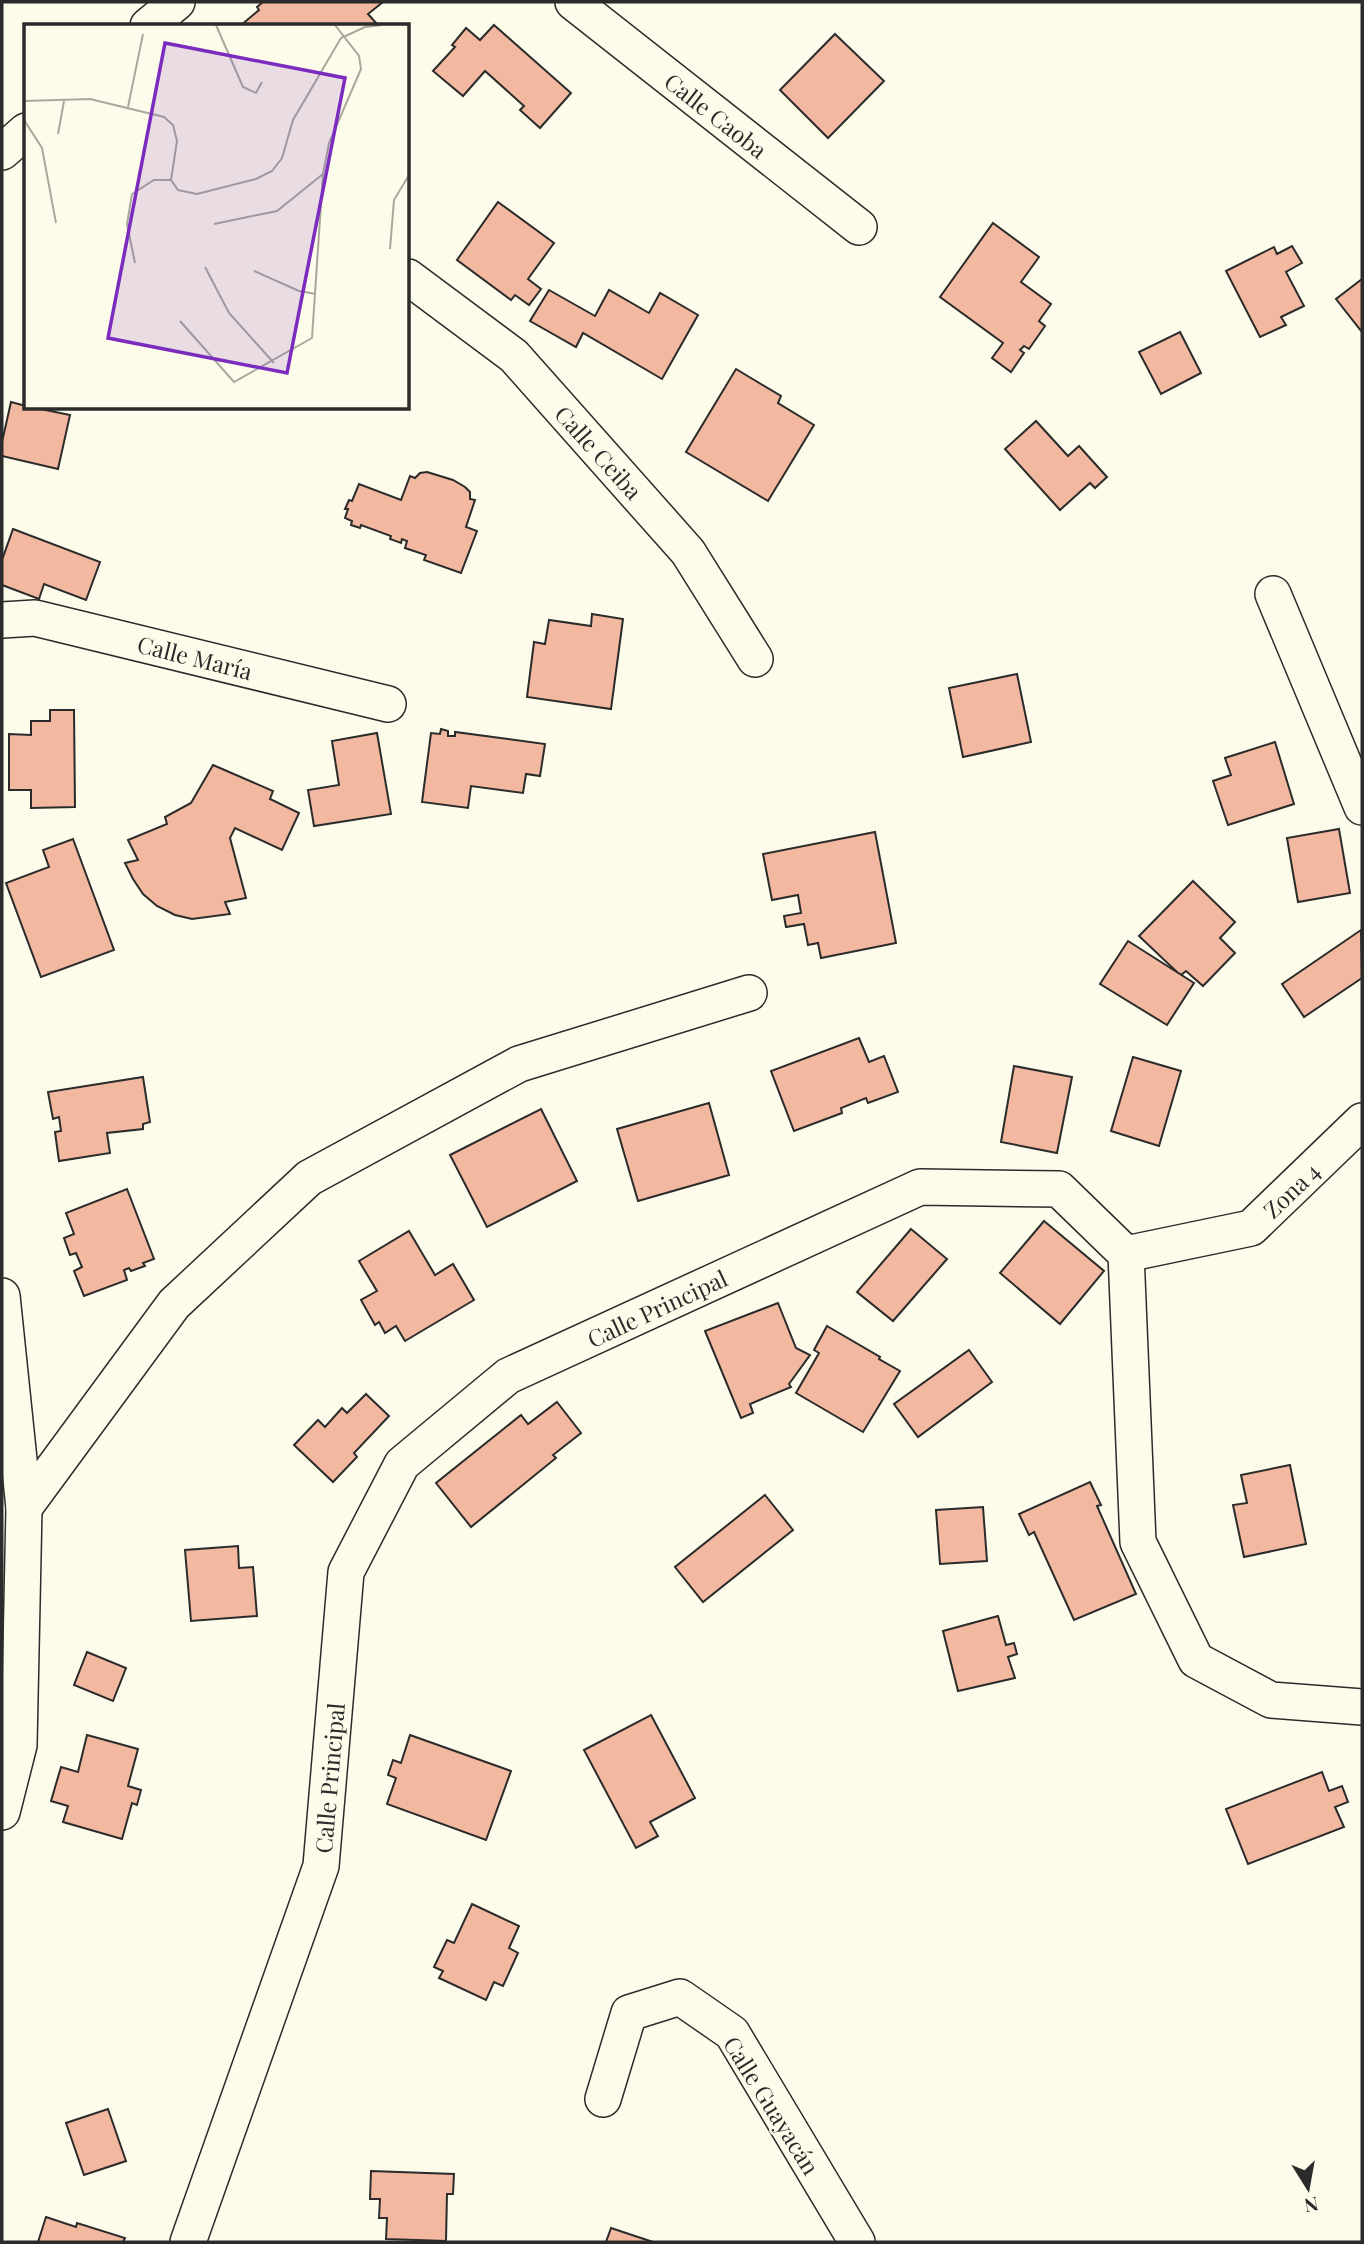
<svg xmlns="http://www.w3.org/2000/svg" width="1364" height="2244" font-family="'Playfair Display',serif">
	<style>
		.building { fill: #f2b8a0; stroke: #2b2b2b; stroke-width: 2 }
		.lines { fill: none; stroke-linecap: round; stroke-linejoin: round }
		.minor-casing { stroke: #2b2b2b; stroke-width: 38 }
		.minor { stroke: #fdfbea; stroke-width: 35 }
		.labels { text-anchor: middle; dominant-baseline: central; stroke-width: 5; stroke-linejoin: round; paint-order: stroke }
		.street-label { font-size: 23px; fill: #2b2b2b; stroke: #fdfbea }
		.inset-road { fill: none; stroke: #a9a89e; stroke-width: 2 }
		.view { fill: #7b2cbf; fill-opacity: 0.15; stroke: #7b2cbf; stroke-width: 3.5 }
		.inset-edge { fill: none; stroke: #2b2b2b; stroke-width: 3.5 }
	</style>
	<rect width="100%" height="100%" fill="#fdfbea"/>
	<g class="building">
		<polygon points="263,2 383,2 368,14 377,24 373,26 240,26 259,10 257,7"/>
		<polygon points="494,25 571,93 540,128 520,110 524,106 485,71 463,96 433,71 455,47 452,45 466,28 480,40"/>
		<polygon points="835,34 884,81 828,138 780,90"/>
		<polygon points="498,202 554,243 528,279 541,289 529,305 515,295 511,300 457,260"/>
		<polygon points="993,223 1039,257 1021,282 1051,304 1039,321 1045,326 1029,349 1024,346 1020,350 1024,353 1011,372 992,358 1003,343 940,297"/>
		<polygon points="1292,246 1302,263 1286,272 1304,306 1281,317 1286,325 1260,337 1226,271 1274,247 1277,254"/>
		<polygon points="1362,279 1362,332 1336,299"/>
		<polygon points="549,290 595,316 609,290 649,313 660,293 698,315 662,379 583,333 576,347 530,321"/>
		<polygon points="1180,332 1201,373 1161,394 1139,352"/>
		<polygon points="736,369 781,396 778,403 814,425 768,501 686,452"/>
		<polygon points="11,402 26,406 26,408 36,408 70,415 58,469 2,456 2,442"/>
		<polygon points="1036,421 1068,456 1079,446 1107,477 1095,488 1090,483 1060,510 1005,449"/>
		<polygon points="427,472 453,480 465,487 470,492 470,499 475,500 466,527 477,531 461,573 424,560 426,555 405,548 407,541 402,539 401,543 390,539 391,536 361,525 360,528 351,525 352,521 345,518 348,509 345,509 349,500 352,501 359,484 401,500 410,476 415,478 420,473"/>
		<polygon points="13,529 100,562 86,600 44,584 39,599 2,585 2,560"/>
		<polygon points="592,614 623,619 611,709 527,697 534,642 545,644 549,620 591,626"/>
		<polygon points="1017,674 1031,742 963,757 949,688"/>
		<polygon points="50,710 74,710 75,807 31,808 31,790 9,790 9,734 31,735 31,721 50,721"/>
		<polygon points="441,729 448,731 448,736 455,736 455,732 545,744 540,776 526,774 523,793 471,786 468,808 422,802 431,733 440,734"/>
		<polygon points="377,733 391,814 314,826 308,790 339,785 332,741"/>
		<polygon points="1275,742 1294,804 1228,825 1213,781 1231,775 1225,758"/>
		<polygon points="213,765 273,791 270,799 299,813 282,850 235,828 230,838 246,898 225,902 230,914 192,919 175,915 157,906 143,894 133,879 125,863 138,860 128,840 167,824 165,817 191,803"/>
		<polygon points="1339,829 1350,893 1298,902 1287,838"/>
		<polygon points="875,832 896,943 821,958 818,943 808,945 804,924 786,927 784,916 801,913 798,895 772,900 763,854"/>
		<polygon points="73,839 114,950 41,977 6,883 49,867 43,850"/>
		<polygon points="1193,881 1235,922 1220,938 1235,953 1203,986 1186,971 1181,975 1179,974 1139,936"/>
		<polygon points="1361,930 1362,978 1304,1017 1282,984"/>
		<polygon points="1128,941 1194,983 1167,1025 1100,984"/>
		<polygon points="859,1038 869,1062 884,1056 898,1092 868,1103 866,1098 841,1108 842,1113 794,1131 771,1071"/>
		<polygon points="1133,1057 1181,1071 1159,1146 1111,1131"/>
		<polygon points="1014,1066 1072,1077 1057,1153 1001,1142"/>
		<polygon points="143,1077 150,1122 143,1124 143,1129 107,1133 110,1153 59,1161 55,1132 61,1131 59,1117 53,1119 48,1092"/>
		<polygon points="709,1103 729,1175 638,1201 617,1129"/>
		<polygon points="541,1109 577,1181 487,1227 450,1155"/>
		<polygon points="127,1189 154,1259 143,1263 145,1266 131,1271 129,1268 124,1270 127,1280 84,1296 74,1271 82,1267 76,1253 70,1255 64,1238 74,1234 66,1213"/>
		<polygon points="1044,1221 1104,1271 1060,1324 1000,1273"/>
		<polygon points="911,1229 947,1259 893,1321 857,1292"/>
		<polygon points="409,1231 435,1275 453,1264 474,1300 405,1341 396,1326 385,1333 379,1322 375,1325 361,1300 377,1291 359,1261"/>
		<polygon points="778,1303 796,1348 810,1355 789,1384 791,1387 750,1404 753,1413 741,1418 705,1331"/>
		<polygon points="827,1326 880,1357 879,1359 900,1371 863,1432 796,1393 819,1353 814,1350"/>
		<polygon points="969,1350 992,1382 918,1437 894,1404"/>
		<polygon points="366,1394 389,1416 354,1453 357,1457 333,1482 294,1445 318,1420 325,1427 342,1408 347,1413"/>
		<polygon points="557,1402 581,1433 553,1455 556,1458 471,1527 436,1483 521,1415 528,1424"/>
		<polygon points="1290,1465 1306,1544 1244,1557 1233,1505 1247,1503 1241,1475"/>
		<polygon points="1090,1482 1101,1505 1097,1506 1136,1594 1074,1620 1034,1532 1029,1535 1019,1514"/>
		<polygon points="765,1495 793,1530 703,1602 675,1567"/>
		<polygon points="983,1507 987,1561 940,1564 936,1510"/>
		<polygon points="238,1546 239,1568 253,1567 257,1616 191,1621 185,1550"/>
		<polygon points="998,1616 1006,1645 1014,1643 1017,1654 1008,1657 1015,1678 958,1691 943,1631"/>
		<polygon points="87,1652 126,1668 113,1701 74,1685"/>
		<polygon points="651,1715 695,1798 650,1822 658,1836 636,1848 584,1750"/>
		<polygon points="87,1735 138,1749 128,1786 141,1790 137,1805 132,1803 122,1839 63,1822 68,1806 51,1801 61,1767 78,1772"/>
		<polygon points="410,1735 511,1771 486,1840 387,1804 396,1778 388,1775 393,1760 401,1763"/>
		<polygon points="1322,1772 1329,1791 1342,1786 1348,1802 1335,1807 1344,1827 1248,1864 1226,1809"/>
		<polygon points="472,1904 519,1926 509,1948 518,1953 503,1986 494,1982 486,2000 439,1978 443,1971 434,1967 447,1940 454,1943"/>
		<polygon points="108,2109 126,2161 84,2175 66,2123"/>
		<polygon points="371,2171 454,2174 453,2194 447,2194 446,2241 386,2239 387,2218 379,2218 380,2199 370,2199"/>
		<polygon points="46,2217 76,2227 77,2223 125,2238 123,2242 38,2242"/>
		<polygon points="611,2228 653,2242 606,2242"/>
	</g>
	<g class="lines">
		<g class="minor-casing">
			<g id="minor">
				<polyline points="573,2 859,227"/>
				<polyline points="148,26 177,2"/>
				<polyline points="2,152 26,131"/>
				<polyline points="408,277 514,356 688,552 755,659"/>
				<polyline points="1273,594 1362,807"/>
				<polyline points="2,620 35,618 388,704"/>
				<polyline points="1126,1254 1251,1228 1362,1121"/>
				<polyline points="2,1296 24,1508 19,1745 2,1812"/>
				<polyline points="24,1508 174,1304 309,1178 519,1064 749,993"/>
				<polyline points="603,2099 629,2013 680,1997 732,2033 857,2242"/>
				<polyline points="188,2242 321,1866 346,1572 402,1464 508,1376 920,1187 1059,1189 1126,1254 1138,1542 1196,1660 1271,1700 1362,1707"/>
			</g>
		</g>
		<use href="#minor" class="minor"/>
	</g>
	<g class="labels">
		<g class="street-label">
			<text transform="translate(716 115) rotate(38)">Calle Caoba</text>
			<text transform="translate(599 452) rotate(48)">Calle Ceiba</text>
			<text transform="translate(195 657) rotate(14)">Calle María</text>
			<text transform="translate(1291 1190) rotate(-44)">Zona 4</text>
			<text transform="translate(657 1308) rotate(-25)">Calle Principal</text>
			<text transform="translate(329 1778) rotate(-85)">Calle Principal</text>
			<text transform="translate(772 2105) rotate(58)">Calle Guayacán</text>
		</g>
	</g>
	<g transform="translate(24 24)">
		<rect width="385" height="385" fill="#fdfbea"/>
		<path class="inset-road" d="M 192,1 L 219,63 L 232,69 L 238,58M 0,77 L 66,75 L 140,93 L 149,101 L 153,117 L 147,156 L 154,166 L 173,170 L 232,155 L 248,147 L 258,134 L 269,96 L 317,14 L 341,3 L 358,1M 104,83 L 119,10M 0,96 L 18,124 L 32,199M 34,110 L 40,77M 190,200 L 253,187 L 299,150M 366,225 L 370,176 L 385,151M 111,239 L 103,200 L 108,170 L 130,156 L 147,156M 181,243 L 205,289 L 250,339M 230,247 L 275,267 L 292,270M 156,297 L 210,358 L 288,314 L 299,150 L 305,119 L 337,45 L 335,32 L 311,1"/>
		<path class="view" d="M 141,19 L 321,54 L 263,349 L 84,314 Z"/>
		<rect width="385" height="385" class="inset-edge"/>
	</g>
	<rect width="1364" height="2244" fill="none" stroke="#2b2b2b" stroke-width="7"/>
	<g transform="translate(1308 2188) rotate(169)" stroke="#fdfbea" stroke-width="5" paint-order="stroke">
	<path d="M0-5L12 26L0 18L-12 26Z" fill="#2b2b2b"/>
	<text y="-10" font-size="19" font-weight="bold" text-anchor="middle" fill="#2b2b2b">N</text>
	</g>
</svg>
